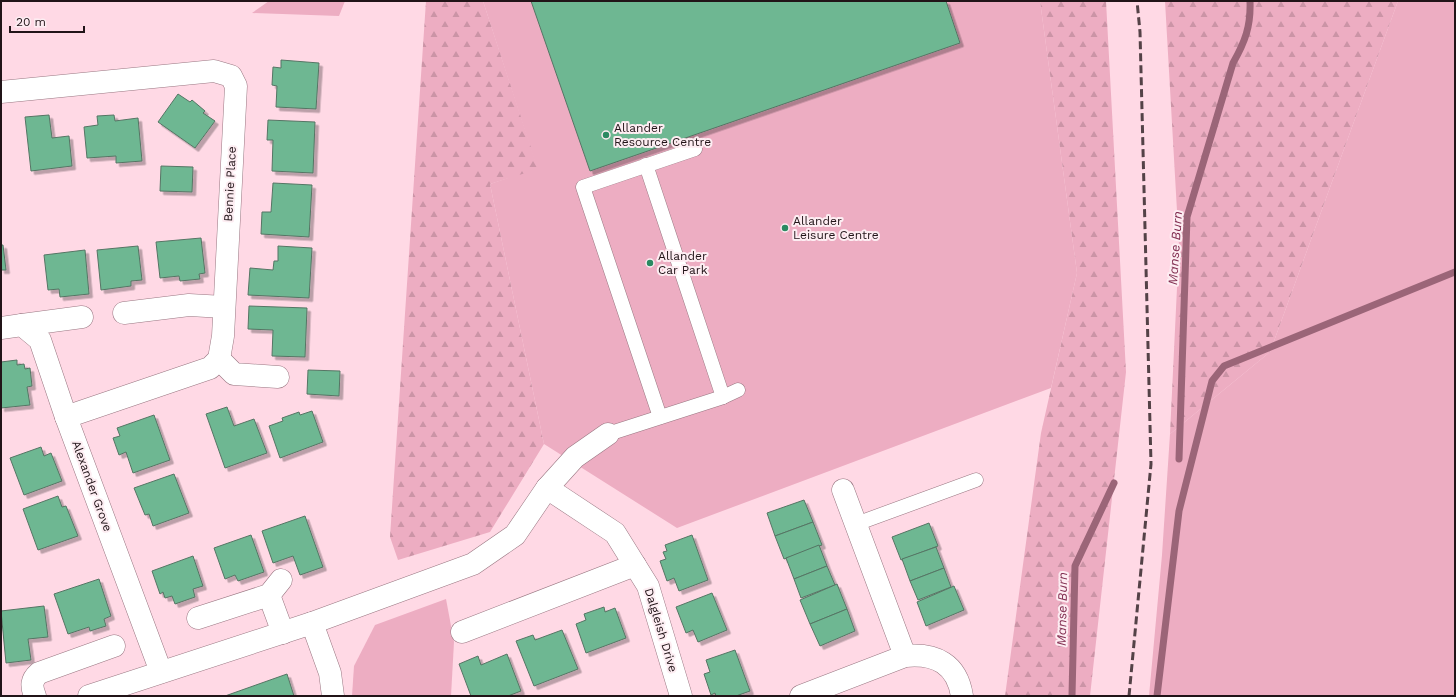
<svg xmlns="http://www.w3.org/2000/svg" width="1456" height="697" font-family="'Work Sans',sans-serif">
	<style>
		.green { fill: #edadc2 }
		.forest { fill: url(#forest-firs) }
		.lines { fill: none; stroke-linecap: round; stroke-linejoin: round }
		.stream { stroke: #9b6578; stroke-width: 7 }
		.building { fill: #6eb792; stroke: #557564; filter: url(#shadow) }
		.service-casing { stroke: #997782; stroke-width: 15 }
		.minor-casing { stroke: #997782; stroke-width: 23 }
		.service { stroke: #fff; stroke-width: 14 }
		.minor { stroke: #fff; stroke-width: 22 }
		.rail { stroke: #544247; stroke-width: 3; stroke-dasharray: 8 4; stroke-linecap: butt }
		.poi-dot { fill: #2b8961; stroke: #fdedf2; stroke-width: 1.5 }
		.labels { text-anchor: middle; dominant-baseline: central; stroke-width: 4; stroke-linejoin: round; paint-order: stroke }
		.poi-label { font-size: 12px; fill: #211418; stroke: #fdedf2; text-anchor: start }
		.street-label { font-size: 12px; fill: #211418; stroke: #fdedf2 }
		.water-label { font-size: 13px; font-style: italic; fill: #822e51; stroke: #fdedf2 }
	</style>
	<defs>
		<pattern id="forest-firs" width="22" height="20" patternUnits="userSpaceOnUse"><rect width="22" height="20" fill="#edadc2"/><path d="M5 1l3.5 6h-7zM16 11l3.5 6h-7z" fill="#cb94a6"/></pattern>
		<filter id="shadow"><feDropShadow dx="3.5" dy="3.5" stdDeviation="0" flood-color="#0004"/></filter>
	</defs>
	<rect width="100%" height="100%" fill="#ffd9e5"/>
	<g class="green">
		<polygon points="269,1 345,1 339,16 252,13"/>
		<polygon points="483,1 1040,1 1077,273 1051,388 677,528 544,444 490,184 537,168"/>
		<polygon points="1398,1 1455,1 1455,696 1149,696 1162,555 1170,434 1270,352"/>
		<polygon points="446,599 454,642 451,696 352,696 354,666 375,625"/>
	</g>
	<g class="forest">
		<polygon points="426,1 483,1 538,169 490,184 544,444 490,532 398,560 390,537"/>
		<polygon points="1040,1 1106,1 1126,372 1090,696 1005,696 1041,433 1077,273"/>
		<polygon points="1165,1 1398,1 1270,352 1170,434 1179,246"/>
	</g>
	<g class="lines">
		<g class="stream">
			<path d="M 1179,459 L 1187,217 L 1233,63 C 1245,42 1251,26 1250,1"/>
			<polyline points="1072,696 1075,566 1114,483"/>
			<polyline points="1157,696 1179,511 1212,381 1224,366 1455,272"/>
		</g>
	</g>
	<g class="building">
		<polygon points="531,1 946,1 960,43 590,171"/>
		<polygon points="281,60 319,63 316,109 276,107 277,86 272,85 273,67 281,68"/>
		<polygon points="178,94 190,102 192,100 205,111 203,113 215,121 195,148 158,122"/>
		<polygon points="49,115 52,138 69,136 72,166 31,171 25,117"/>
		<polygon points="114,115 115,121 138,118 142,161 116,163 116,156 87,158 84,127 98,125 97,116"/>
		<polygon points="268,120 315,122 313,173 272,171 273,140 267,140"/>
		<polygon points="161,166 193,167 192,192 160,191"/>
		<polygon points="273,183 312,185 309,237 261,234 262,212 271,212"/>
		<polygon points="201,238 205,273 199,274 200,279 180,281 179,276 160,278 156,242"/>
		<polygon points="1,245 3,245 6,270 1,270"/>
		<polygon points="138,246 142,280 131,281 131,286 101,290 97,250"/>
		<polygon points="278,246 312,248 309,298 248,295 250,268 273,270 274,261 278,261"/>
		<polygon points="85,250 89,294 60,297 59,289 48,290 44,255"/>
		<polygon points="249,306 307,308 305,357 272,356 273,330 248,329"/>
		<polygon points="17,360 17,365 24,364 25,369 30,368 32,386 27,387 30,405 1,408 1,362"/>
		<polygon points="308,370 340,371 339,396 307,394"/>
		<polygon points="227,407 234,426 254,419 267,453 225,468 206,414"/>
		<polygon points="312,411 323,442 280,458 269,426 283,421 282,418 299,412 300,415"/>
		<polygon points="154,415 170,460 133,473 126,452 119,455 113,438 120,436 117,428"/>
		<polygon points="41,447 44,456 51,453 62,481 24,495 10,458"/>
		<polygon points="174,474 189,513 153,526 149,514 145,515 134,488"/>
		<polygon points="58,496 62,507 66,506 78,536 38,550 23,509"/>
		<polygon points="804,500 813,522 775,536 767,513"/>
		<polygon points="305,516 323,567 300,575 293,556 273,563 262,531"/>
		<polygon points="813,522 822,545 784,559 775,536"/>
		<polygon points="929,523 938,546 901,560 892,537"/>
		<polygon points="251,535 264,572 238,581 235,575 225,579 214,548"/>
		<polygon points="692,535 708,580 679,591 674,578 667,581 660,561 666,559 663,552 667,551 665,545"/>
		<polygon points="819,545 827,566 794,579 786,558"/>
		<polygon points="936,547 944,568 910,581 902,559"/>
		<polygon points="193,556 203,586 193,589 195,597 175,604 172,596 165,598 163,592 160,594 152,571"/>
		<polygon points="827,566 835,585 801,598 794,579"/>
		<polygon points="944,568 951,587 918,600 910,581"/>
		<polygon points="99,579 111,616 104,619 106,626 90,631 89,627 68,634 54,594"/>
		<polygon points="837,584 847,609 810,624 800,600"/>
		<polygon points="954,586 964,610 926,626 917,602"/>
		<polygon points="712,593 727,630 698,642 693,630 686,633 676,607"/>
		<polygon points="44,606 48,637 28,639 31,660 6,663 1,611"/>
		<polygon points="604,607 605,612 615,608 626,638 586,653 576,624 586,620 584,614"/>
		<polygon points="847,609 855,631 820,646 810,624"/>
		<polygon points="562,630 578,669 534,686 516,641 533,635 535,640"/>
		<polygon points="735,650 750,691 736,696 716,696 715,693 711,695 704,674 710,672 706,660"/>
		<polygon points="507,654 521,691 508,696 471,696 459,664 478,656 481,665"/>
		<polygon points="287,674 294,696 225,696"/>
	</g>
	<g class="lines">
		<g class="service-casing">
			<g id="service">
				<polyline points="646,165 723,397"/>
				<polyline points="660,417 583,187 695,149"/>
				<polyline points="608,434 723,397 738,390"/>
				<polyline points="856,524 976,480"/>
			</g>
		</g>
		<g class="minor-casing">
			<g id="minor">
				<polyline points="1,92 214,71 231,76 236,86 223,336 219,359 210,368 66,417"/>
				<polyline points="124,313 189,305 224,307"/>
				<polyline points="22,325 82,317"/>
				<polyline points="1,328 22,325 40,340 66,417 161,672"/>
				<polyline points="219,359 234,374 278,377"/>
				<polyline points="547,488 615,533 648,586 681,696"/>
				<polyline points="843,490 905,656"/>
				<polyline points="269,595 283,633"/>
				<polyline points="198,618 269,595 281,580"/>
				<polyline points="312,623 330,673 333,696"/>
				<polyline points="462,632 635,565"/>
				<path d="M 35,696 C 31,686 31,680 39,673 L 114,646"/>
				<polyline points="89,696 312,623 473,564 515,535 547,488 575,457 608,434"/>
				<path d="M 801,696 L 905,656 C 936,653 957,664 962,696"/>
			</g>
		</g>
		<use href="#service" class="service"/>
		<use href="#minor" class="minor"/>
		<polyline class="rail" points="1129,696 1151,464 1140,32 1137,1"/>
	</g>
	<g class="poi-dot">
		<circle cx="606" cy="135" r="4"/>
		<circle cx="785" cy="228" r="4"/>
		<circle cx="650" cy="263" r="4"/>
	</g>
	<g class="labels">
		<g class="poi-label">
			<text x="614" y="128">Allander<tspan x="614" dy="14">Resource Centre</tspan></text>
			<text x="793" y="221">Allander<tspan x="793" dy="14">Leisure Centre</tspan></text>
			<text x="658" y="256">Allander<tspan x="658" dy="14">Car Park</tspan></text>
		</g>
		<g class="street-label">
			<text transform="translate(230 184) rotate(-87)">Bennie Place</text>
			<text transform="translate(92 486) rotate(70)">Alexander Grove</text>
			<text transform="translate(661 630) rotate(73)">Dalgleish Drive</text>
		</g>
		<g class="water-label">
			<text transform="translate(1175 248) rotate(-86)">Manse Burn</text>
			<text transform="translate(1062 609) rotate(-89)">Manse Burn</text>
		</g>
	</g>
	<rect width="1456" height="697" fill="none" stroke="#211418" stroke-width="4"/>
	<path d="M10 26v6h74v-6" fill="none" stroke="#211418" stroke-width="2"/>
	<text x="16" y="26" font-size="12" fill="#211418" stroke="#fdedf2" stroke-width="3" paint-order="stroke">20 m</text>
</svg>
